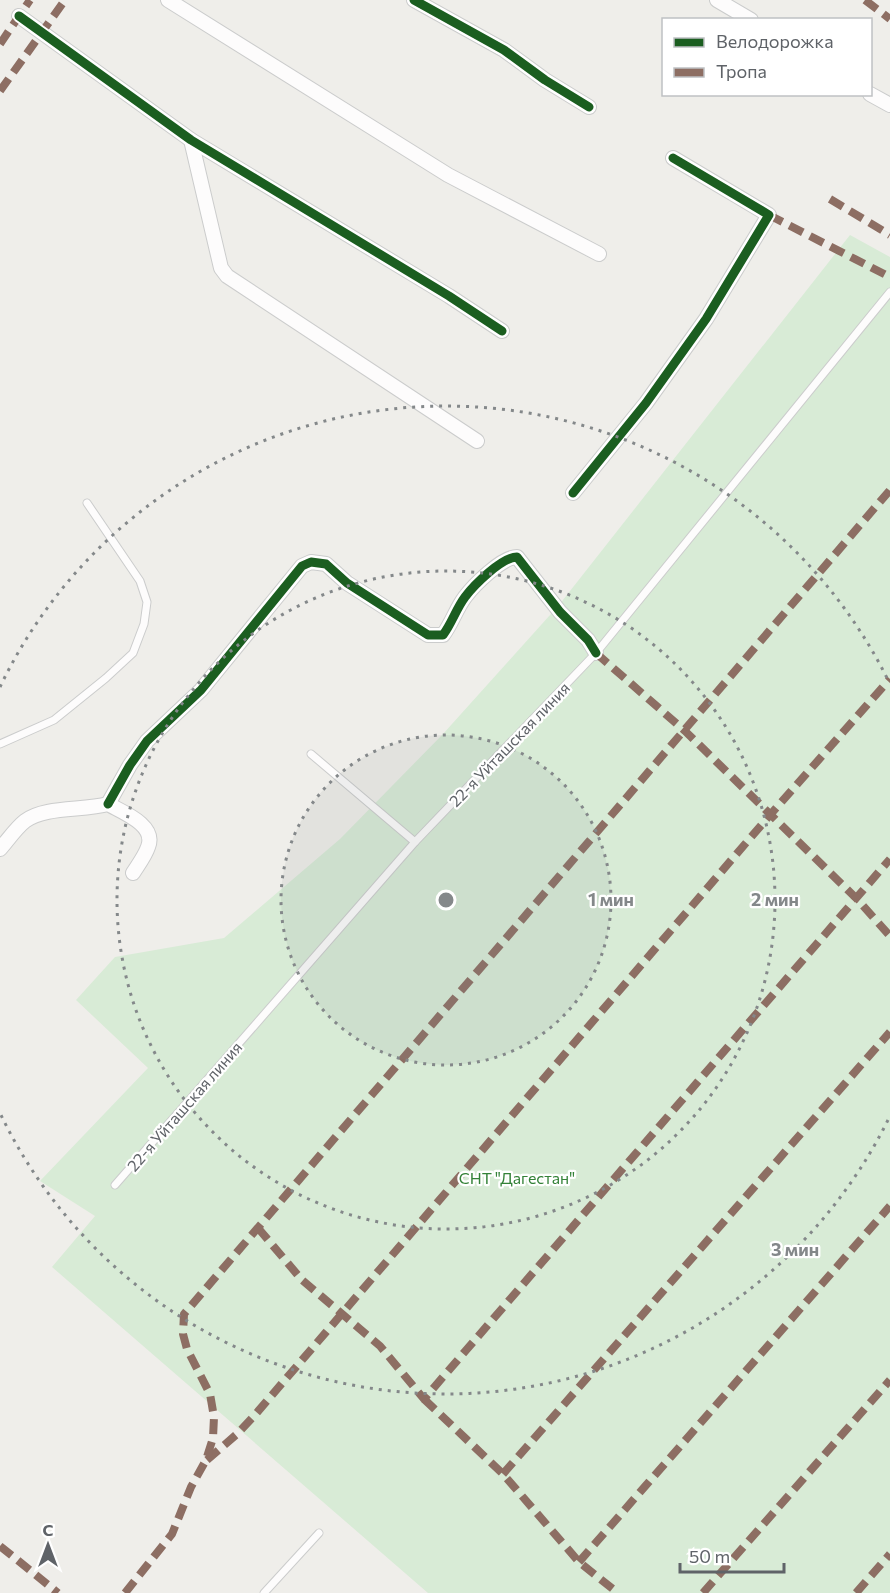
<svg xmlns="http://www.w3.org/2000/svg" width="890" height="1593" font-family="Commissioner,sans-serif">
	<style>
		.garden { fill: #d8ebd6 }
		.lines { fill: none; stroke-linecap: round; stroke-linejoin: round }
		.service-casing { stroke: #cbcccc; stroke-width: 9 }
		.minor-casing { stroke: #cbcccc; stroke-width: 16 }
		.service { stroke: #fdfcfc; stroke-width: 7 }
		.minor { stroke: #fdfcfc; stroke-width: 14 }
		.quiet { stroke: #8d6e63; stroke-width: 8; stroke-dasharray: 15 8; stroke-linecap: butt }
		.cycleway-casing { stroke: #fff; stroke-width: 13 }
		.cycleway { stroke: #1b5e20; stroke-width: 9 }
		.ring { fill: none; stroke: #84888a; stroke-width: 3; stroke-dasharray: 3 6 }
		.labels { text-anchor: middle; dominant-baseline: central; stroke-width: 4.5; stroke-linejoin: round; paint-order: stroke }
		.street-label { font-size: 16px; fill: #5f6368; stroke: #fff }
		.park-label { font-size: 16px; fill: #348238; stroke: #fff }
		.centre { fill: #84888a; stroke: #fff; stroke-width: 3 }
		.ring-label { font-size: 18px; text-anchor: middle; font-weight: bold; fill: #84888a; stroke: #fff; stroke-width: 4.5; stroke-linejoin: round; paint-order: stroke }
	</style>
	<rect width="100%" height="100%" fill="#efeeea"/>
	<polygon class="garden" points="850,235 890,257 890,1593 428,1593 52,1267 95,1216 40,1181 148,1068 76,1000 115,957 224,938 340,839 443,734 559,605"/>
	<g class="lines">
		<g class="service-casing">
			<g id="service">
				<polyline points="0,744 54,720 106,678 133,653 144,624 147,602 140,581 87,503"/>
				<polyline points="311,754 415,842"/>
				<polyline points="115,1185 415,842 596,653 890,292"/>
				<polyline points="264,1593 319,1533"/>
			</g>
		</g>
		<g class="minor-casing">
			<g id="minor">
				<polyline points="168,0 448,175 599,254"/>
				<polyline points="414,0 504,50 545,80 589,107"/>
				<polyline points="717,0 751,20"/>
				<polyline points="19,16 191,140 449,296 502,331"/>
				<polyline points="870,94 890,105"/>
				<polyline points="191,140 221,268 227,276 477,441"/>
				<polyline points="573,493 646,403 706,319 769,215 673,158"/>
				<path d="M 108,804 L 130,765 L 147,741 L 201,690 L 302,566 L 311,562 L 326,564 L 347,583 L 428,635 L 443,635 C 452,623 456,609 465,597 C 474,585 502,557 517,557 L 560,612 L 588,640 L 596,653"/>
				<path d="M 0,849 C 8,840 16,828 25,821 C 45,806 83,811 108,804 C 122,812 157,825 148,847 C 145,856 138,865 133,873"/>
			</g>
		</g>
		<use href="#service" class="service"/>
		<use href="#minor" class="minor"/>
		<g class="quiet">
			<polyline points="865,0 890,19"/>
			<polyline points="0,44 30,0"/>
			<polyline points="0,91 65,0"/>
			<polyline points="830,199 890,235"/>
			<polyline points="769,215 890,277"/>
			<polyline points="596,653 685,731 857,899 890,936"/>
			<polyline points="258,1228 302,1280 380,1346 424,1399 890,859"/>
			<polyline points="424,1399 503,1474 579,1562 618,1593"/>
			<polyline points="207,1460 237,1434 254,1416 770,815 890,679"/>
			<polyline points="503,1474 890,1032"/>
			<polyline points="0,1546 58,1593"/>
			<polyline points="579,1562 890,1206"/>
			<polyline points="125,1593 172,1534 191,1487 206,1460 213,1438 214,1417 210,1394 187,1349 183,1334 184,1314 890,490"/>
			<polyline points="703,1593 890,1380"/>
			<polyline points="856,1593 890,1554"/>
		</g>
		<g class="cycleway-casing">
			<g id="cycleway">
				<polyline points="414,0 504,50 545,80 589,107"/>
				<polyline points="19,16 191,140 449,296 502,331"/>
				<polyline points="573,493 646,403 706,319 769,215 673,158"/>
				<path d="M 108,804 L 130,765 L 147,741 L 201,690 L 302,566 L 311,562 L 326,564 L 347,583 L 428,635 L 443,635 C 452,623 456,609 465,597 C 474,585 502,557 517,557 L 560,612 L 588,640 L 596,653"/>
			</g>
		</g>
		<use href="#cycleway" class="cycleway"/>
	</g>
	<circle cx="446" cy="900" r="165" fill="#84888a" fill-opacity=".12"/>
	<g class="ring">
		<circle cx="446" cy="900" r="165"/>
		<circle cx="446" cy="900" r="329"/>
		<path d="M888 1120A494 494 0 0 1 0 1113M0 687A494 494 0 0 1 888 680"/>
	</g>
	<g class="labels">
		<g class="street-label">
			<text transform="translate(509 744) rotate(-46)">22-я Уйташская линия</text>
			<text transform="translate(184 1106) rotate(-49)">22-я Уйташская линия</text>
		</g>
		<g class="park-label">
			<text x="517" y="1177">СНТ "Дагестан"</text>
		</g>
	</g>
	<circle cx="446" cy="900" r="9" class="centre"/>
	<g class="ring-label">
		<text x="611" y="906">1 мин</text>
		<text x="775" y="906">2 мин</text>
		<text x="795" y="1256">3 мин</text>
	</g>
	<rect x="662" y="18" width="210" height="78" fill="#ffffff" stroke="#bfc1c3" stroke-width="1.5"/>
	<rect x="674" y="38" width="30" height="9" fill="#1b5e20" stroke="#bfc1c3" stroke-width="1.5"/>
	<text x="716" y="48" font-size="18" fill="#5f6368">Велодорожка</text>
	<rect x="674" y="68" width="30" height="9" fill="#8d6e63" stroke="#bfc1c3" stroke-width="1.5"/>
	<text x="716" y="78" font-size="18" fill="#5f6368">Тропа</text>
	<g transform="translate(48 1545)" stroke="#ffffff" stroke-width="4.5" paint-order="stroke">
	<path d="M0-4.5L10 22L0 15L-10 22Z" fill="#5f6368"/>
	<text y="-9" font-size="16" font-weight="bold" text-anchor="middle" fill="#5f6368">С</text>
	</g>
	<path d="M680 1563v9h104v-9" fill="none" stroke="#5f6368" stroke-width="3"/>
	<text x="689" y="1563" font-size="18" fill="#5f6368" stroke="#ffffff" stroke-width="4.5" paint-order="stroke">50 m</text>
</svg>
